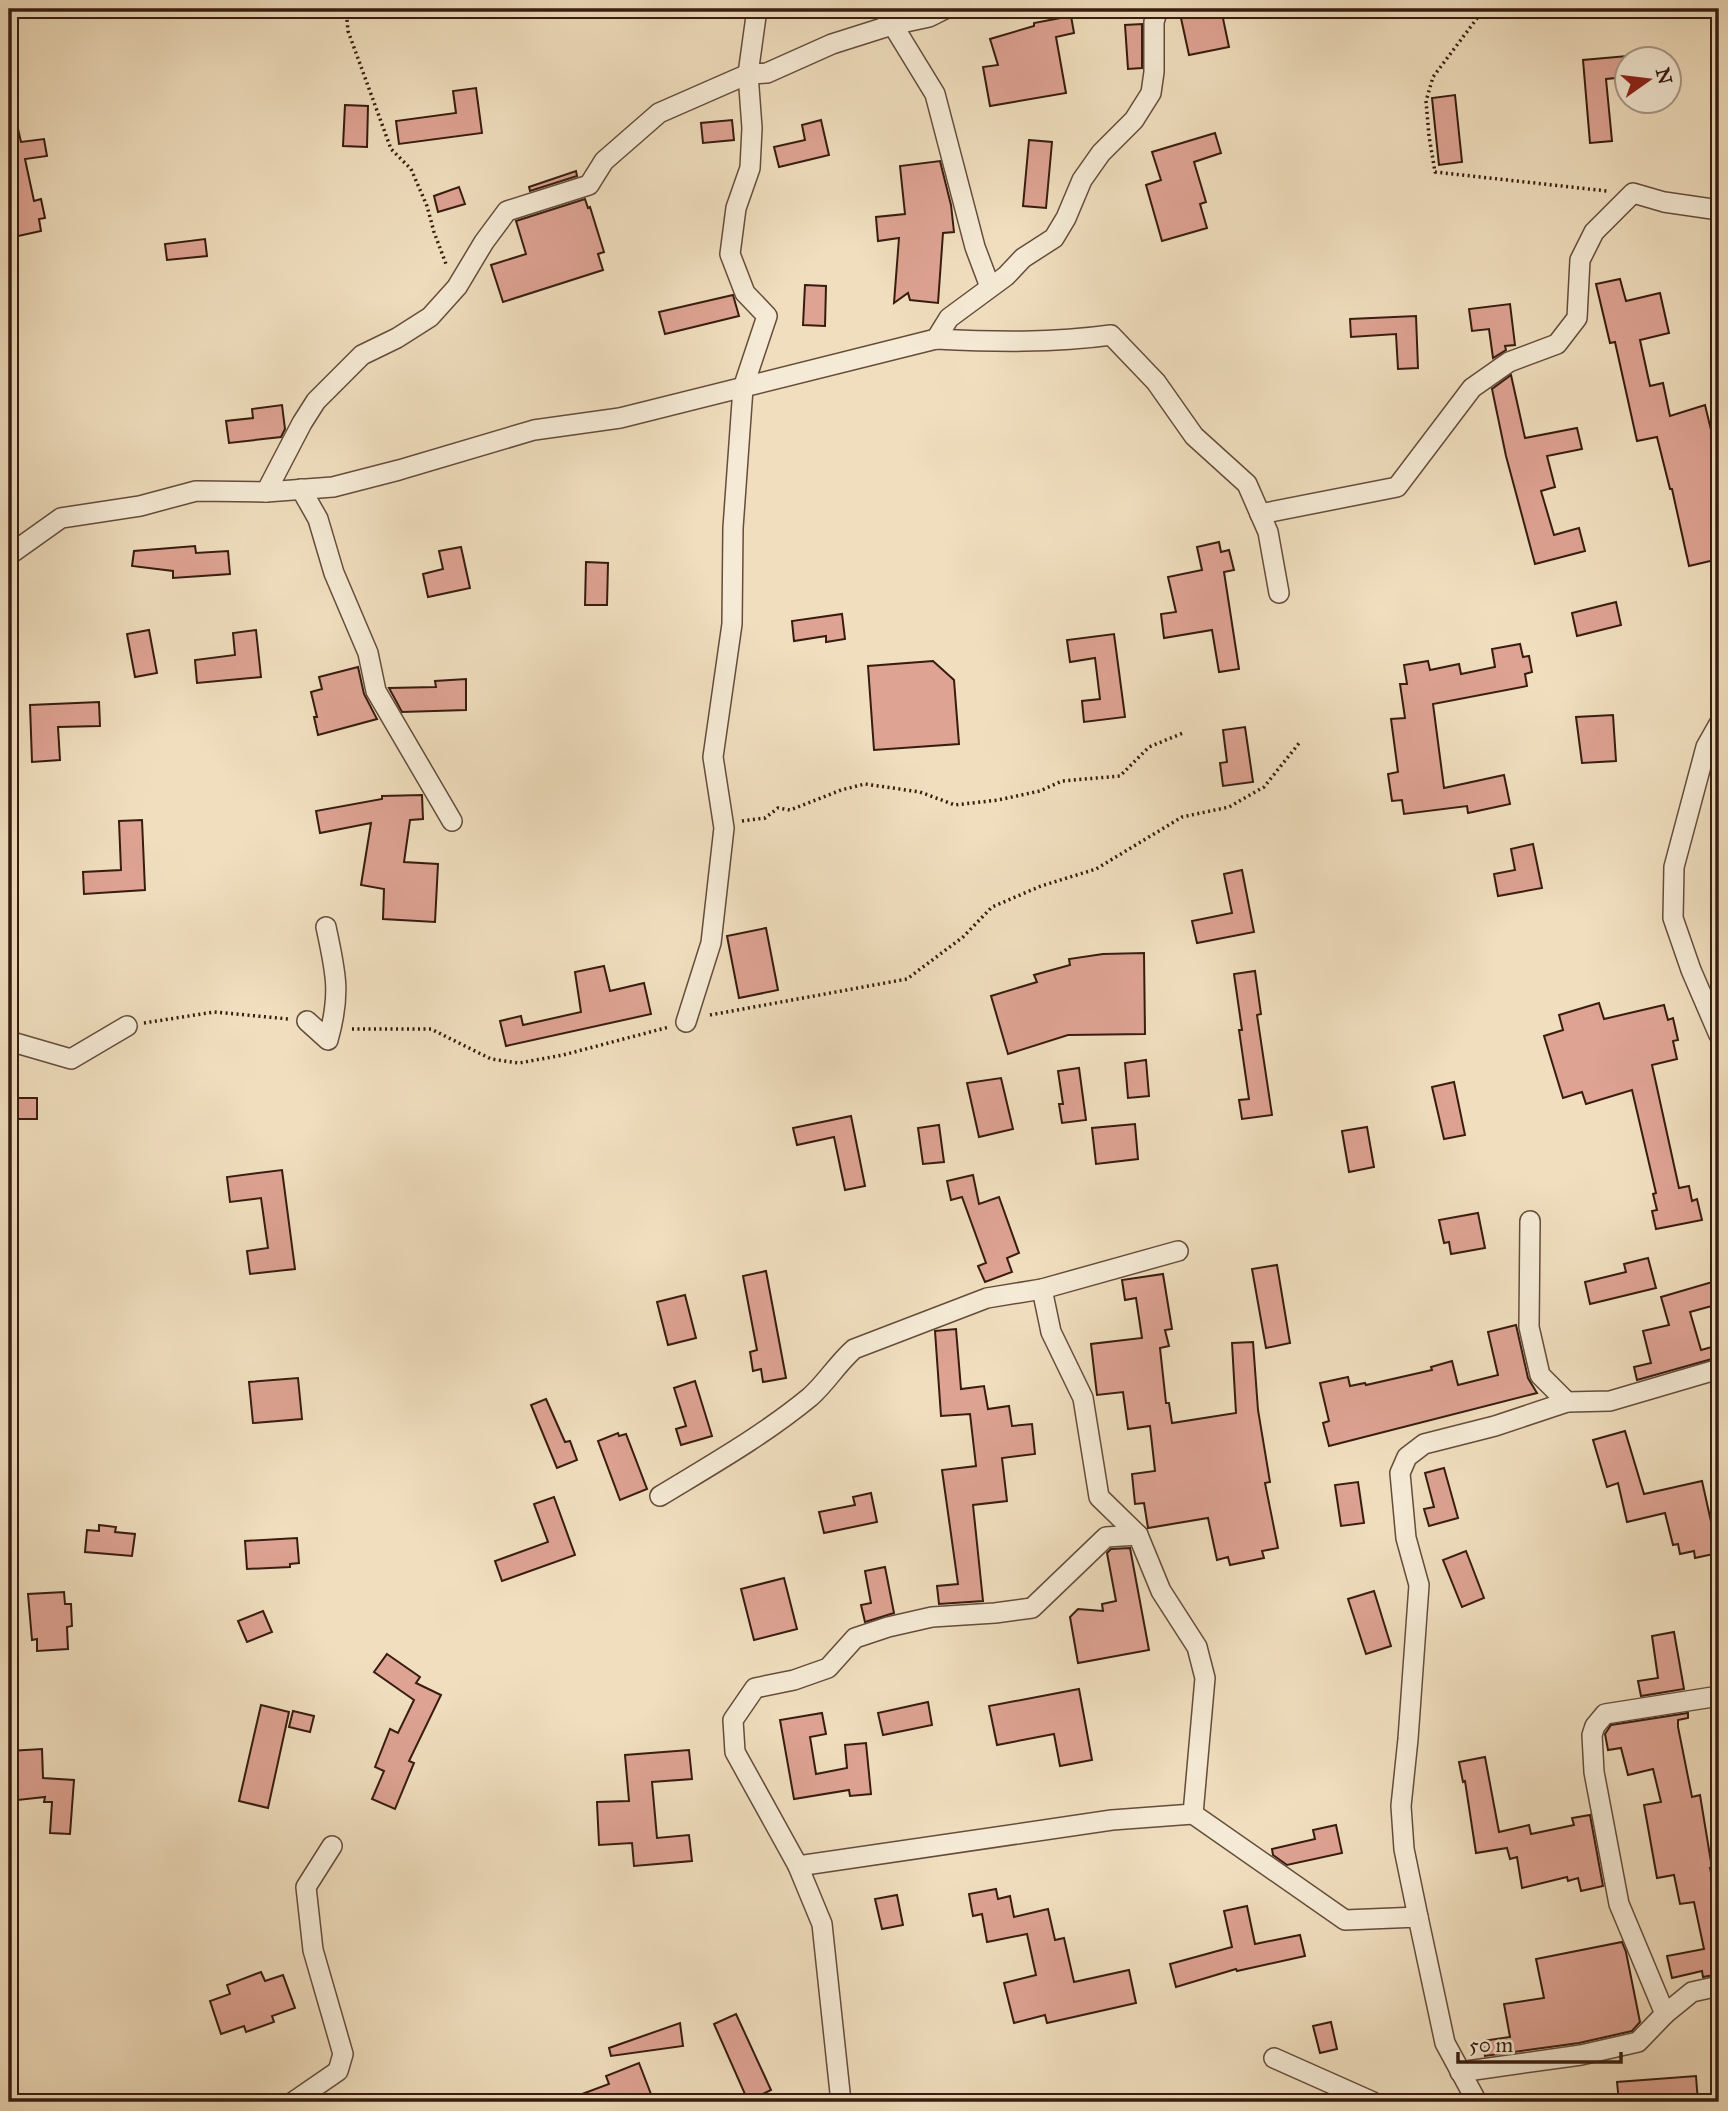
<svg xmlns="http://www.w3.org/2000/svg" width="1728" height="2111" font-family="'IM FELL Great Primer',serif">
	<style>
		.building { fill: #dea393; stroke: #371c0f; stroke-width: 2 }
		.lines { fill: none; stroke-linecap: round; stroke-linejoin: round }
		.minor-casing { stroke: #654c3b; stroke-width: 22 }
		.path { stroke: #371c0f; stroke-width: 3.5; stroke-dasharray: 2 3.5; stroke-linecap: butt }
		.minor { stroke: #f5ead5; stroke-width: 19 }
	</style>
	<rect width="100%" height="100%" fill="#f0debe"/>
	<filter id="stains"><feTurbulence type="fractalNoise" baseFrequency=".00286" numOctaves="4"/><feColorMatrix values="0 0 0 0 .2 0 0 0 0 .09 0 0 0 0 .02 0 0 0 .5 -.17"/></filter>
	<radialGradient id="worn" r=".72"><stop offset=".6" stop-color="#630" stop-opacity="0"/><stop offset="1" stop-color="#630" stop-opacity=".3"/></radialGradient>
	<g class="building">
		<polygon points="1179,9 1221,9 1229,47 1189,55"/>
		<polygon points="1071,16 1074,33 1056,37 1066,93 990,106 983,67 998,65 990,39 1034,26 1034,23"/>
		<polygon points="1142,24 1142,68 1128,69 1125,25"/>
		<polygon points="1627,56 1627,77 1606,79 1612,141 1590,143 1583,60"/>
		<polygon points="476,88 482,133 399,144 396,121 456,113 453,91"/>
		<polygon points="1455,95 1462,162 1439,165 1432,98"/>
		<polygon points="345,105 368,106 367,147 343,146"/>
		<polygon points="9,120 16,120 21,142 44,139 47,156 25,159 34,201 41,199 45,218 39,219 41,231 9,238"/>
		<polygon points="732,120 734,140 703,143 701,123"/>
		<polygon points="821,120 829,155 779,167 774,147 805,140 802,125"/>
		<polygon points="1215,133 1221,153 1194,162 1206,202 1200,204 1207,228 1162,241 1146,185 1161,180 1152,152"/>
		<polygon points="1029,140 1052,142 1046,208 1023,206"/>
		<polygon points="940,161 951,205 954,232 943,233 938,303 910,300 908,293 894,303 899,238 878,241 876,217 905,214 900,166"/>
		<polygon points="576,171 577,176 530,191 529,187"/>
		<polygon points="459,187 465,204 438,212 434,196"/>
		<polygon points="585,199 588,208 590,207 604,252 598,254 603,270 503,302 491,265 526,254 516,221"/>
		<polygon points="205,239 207,256 167,260 165,244"/>
		<polygon points="1620,279 1626,301 1660,293 1669,333 1640,340 1650,386 1663,383 1670,416 1705,405 1719,463 1719,559 1689,566 1672,489 1670,489 1657,437 1637,441 1615,342 1610,343 1596,284"/>
		<polygon points="805,285 826,286 825,326 803,325"/>
		<polygon points="733,295 739,316 665,334 659,312"/>
		<polygon points="1510,304 1515,345 1505,346 1506,350 1493,358 1489,329 1472,331 1469,309"/>
		<polygon points="1416,316 1418,368 1398,369 1396,334 1351,337 1350,319"/>
		<polygon points="1511,375 1525,438 1577,428 1582,449 1547,456 1555,487 1541,491 1554,535 1579,528 1585,551 1535,564 1506,456 1492,389"/>
		<polygon points="282,405 285,429 281,437 229,443 226,421 253,418 252,409"/>
		<polygon points="1219,542 1221,552 1229,550 1234,570 1224,572 1239,669 1219,672 1212,630 1164,638 1161,614 1176,612 1168,577 1202,570 1197,547"/>
		<polygon points="195,546 196,553 228,551 230,574 173,578 173,571 132,566 134,551"/>
		<polygon points="461,547 470,588 428,597 423,574 443,569 439,551"/>
		<polygon points="586,562 608,563 607,605 585,605"/>
		<polygon points="1616,602 1621,625 1577,636 1572,613"/>
		<polygon points="842,614 845,639 826,642 826,636 794,641 792,621"/>
		<polygon points="149,630 157,673 135,677 127,634"/>
		<polygon points="256,630 261,677 197,683 195,660 235,655 233,633"/>
		<polygon points="1114,634 1125,717 1084,722 1082,701 1100,699 1095,658 1070,662 1067,640"/>
		<polygon points="1520,644 1523,657 1529,656 1532,672 1525,674 1527,686 1433,704 1444,788 1504,775 1510,804 1468,813 1467,806 1404,814 1402,800 1392,801 1388,774 1398,772 1391,719 1405,718 1400,684 1407,684 1404,665 1428,661 1430,670 1459,664 1461,674 1495,667 1492,649"/>
		<polygon points="933,661 954,680 959,744 874,750 868,666"/>
		<polygon points="358,667 364,694 377,719 318,735 314,717 317,717 311,692 322,689 319,677"/>
		<polygon points="466,679 466,710 402,712 389,688 436,687 435,681"/>
		<polygon points="99,702 100,726 58,727 60,760 32,762 30,705"/>
		<polygon points="1613,715 1616,761 1582,763 1576,717"/>
		<polygon points="1245,727 1253,782 1223,786 1220,763 1227,762 1223,730"/>
		<polygon points="422,795 423,819 410,820 404,862 438,864 435,922 383,919 384,889 361,885 371,823 320,833 316,811 382,799 382,796"/>
		<polygon points="142,820 145,890 84,894 83,872 121,870 119,821"/>
		<polygon points="1533,844 1542,888 1498,896 1494,874 1515,870 1511,849"/>
		<polygon points="1242,870 1254,932 1197,943 1192,921 1232,913 1224,874"/>
		<polygon points="766,928 778,990 739,998 727,936"/>
		<polygon points="1144,953 1145,1034 1068,1035 1008,1054 991,996 1037,982 1034,975 1070,965 1069,959 1103,954"/>
		<polygon points="604,966 610,991 644,983 651,1014 506,1046 500,1021 521,1016 523,1025 581,1012 575,972"/>
		<polygon points="1255,971 1261,1014 1257,1015 1272,1115 1242,1119 1239,1100 1249,1099 1239,1030 1242,1030 1234,974"/>
		<polygon points="1599,1003 1604,1019 1664,1005 1668,1020 1673,1018 1678,1040 1673,1041 1677,1059 1652,1065 1679,1188 1689,1186 1692,1201 1697,1199 1702,1220 1656,1229 1652,1211 1657,1210 1653,1194 1656,1193 1632,1090 1586,1104 1582,1092 1563,1098 1544,1036 1563,1030 1559,1015"/>
		<polygon points="1146,1060 1149,1096 1128,1098 1125,1063"/>
		<polygon points="1079,1068 1086,1120 1062,1123 1059,1104 1063,1104 1058,1071"/>
		<polygon points="1001,1078 1013,1129 979,1137 967,1083"/>
		<polygon points="1454,1082 1465,1135 1444,1139 1432,1087"/>
		<rect x="9" y="1098" width="28" height="21"/>
		<polygon points="851,1116 865,1186 845,1190 834,1137 797,1145 793,1128"/>
		<polygon points="1135,1124 1138,1159 1096,1164 1092,1128"/>
		<polygon points="939,1125 944,1162 923,1164 918,1128"/>
		<polygon points="1367,1127 1374,1167 1349,1172 1342,1131"/>
		<polygon points="282,1170 295,1269 250,1274 247,1251 268,1248 261,1198 230,1202 227,1177"/>
		<polygon points="973,1175 979,1204 999,1197 1019,1253 1007,1258 1012,1272 985,1282 978,1266 986,1263 962,1197 951,1200 947,1181"/>
		<polygon points="1478,1213 1485,1248 1451,1254 1449,1242 1444,1243 1439,1220"/>
		<polygon points="1648,1258 1656,1288 1590,1304 1585,1282 1626,1272 1624,1264"/>
		<polygon points="1277,1265 1290,1343 1266,1348 1252,1269"/>
		<polygon points="766,1271 786,1378 763,1382 761,1369 753,1371 750,1352 757,1350 743,1276"/>
		<polygon points="1163,1274 1172,1329 1165,1330 1169,1346 1160,1348 1166,1403 1169,1403 1172,1423 1236,1413 1232,1343 1253,1342 1258,1410 1270,1482 1265,1483 1278,1548 1262,1551 1264,1558 1230,1565 1228,1557 1217,1560 1208,1518 1148,1528 1144,1503 1135,1504 1132,1474 1155,1471 1150,1426 1128,1429 1123,1392 1097,1395 1091,1344 1142,1338 1136,1298 1125,1300 1122,1280"/>
		<polygon points="1719,1280 1719,1304 1690,1312 1701,1350 1719,1345 1719,1357 1637,1380 1634,1367 1651,1363 1643,1331 1669,1325 1661,1297"/>
		<polygon points="685,1295 696,1338 668,1345 657,1302"/>
		<polygon points="1516,1325 1528,1378 1537,1393 1329,1446 1323,1423 1329,1421 1320,1383 1348,1377 1350,1386 1365,1383 1366,1385 1432,1370 1431,1367 1452,1361 1458,1385 1498,1375 1488,1332"/>
		<polygon points="956,1329 961,1389 984,1386 988,1409 1009,1406 1012,1426 1032,1424 1035,1454 1002,1458 1007,1501 973,1505 983,1601 939,1604 937,1586 958,1584 942,1470 976,1466 970,1414 941,1416 935,1331"/>
		<polygon points="298,1378 302,1419 253,1423 249,1382"/>
		<polygon points="695,1381 712,1436 681,1445 676,1429 686,1426 674,1388"/>
		<polygon points="546,1399 565,1442 570,1441 577,1460 557,1468 531,1405"/>
		<polygon points="1625,1431 1644,1494 1702,1481 1718,1553 1695,1558 1694,1551 1680,1554 1678,1544 1673,1545 1665,1513 1627,1522 1618,1483 1607,1487 1593,1440"/>
		<polygon points="618,1433 619,1436 626,1434 647,1489 620,1500 598,1441"/>
		<polygon points="1444,1468 1458,1518 1429,1526 1424,1509 1434,1507 1425,1473"/>
		<polygon points="1358,1482 1364,1523 1341,1526 1335,1485"/>
		<polygon points="871,1493 877,1522 824,1533 819,1512 855,1505 853,1497"/>
		<polygon points="554,1497 575,1555 502,1581 495,1561 548,1542 534,1504"/>
		<polygon points="99,1525 116,1527 115,1532 135,1534 132,1556 85,1552 87,1530 99,1531"/>
		<polygon points="297,1538 299,1563 290,1564 290,1567 247,1569 245,1541"/>
		<polygon points="1130,1548 1149,1650 1078,1663 1070,1617 1078,1609 1103,1611 1102,1604 1116,1601 1107,1553 1111,1549"/>
		<polygon points="1466,1551 1484,1598 1462,1607 1443,1560"/>
		<polygon points="885,1567 894,1613 865,1622 861,1605 871,1603 865,1571"/>
		<polygon points="784,1578 797,1629 754,1640 741,1589"/>
		<polygon points="1374,1591 1391,1646 1366,1654 1348,1599"/>
		<polygon points="64,1592 65,1604 71,1604 72,1626 67,1627 68,1649 37,1651 37,1639 32,1640 28,1594"/>
		<polygon points="263,1611 272,1632 247,1642 238,1621"/>
		<polygon points="1674,1632 1684,1689 1641,1696 1638,1681 1658,1678 1652,1636"/>
		<polygon points="387,1654 420,1677 416,1683 441,1695 409,1761 414,1763 395,1809 372,1799 384,1771 375,1767 390,1729 398,1733 414,1700 374,1672"/>
		<polygon points="1079,1689 1092,1760 1060,1766 1054,1734 997,1745 989,1706"/>
		<polygon points="928,1702 932,1725 883,1735 878,1713"/>
		<polygon points="261,1705 289,1712 268,1808 239,1801"/>
		<polygon points="293,1711 314,1716 310,1732 289,1727"/>
		<polygon points="822,1713 826,1734 810,1737 816,1774 847,1768 845,1745 866,1743 871,1794 850,1796 849,1790 794,1799 780,1720"/>
		<polygon points="1688,1713 1688,1718 1678,1720 1678,1727 1692,1797 1700,1795 1712,1868 1710,1868 1719,1910 1719,1974 1703,1977 1702,1971 1672,1978 1667,1956 1704,1949 1694,1902 1680,1904 1674,1875 1657,1878 1644,1805 1661,1802 1653,1769 1628,1775 1621,1748 1608,1750 1605,1734 1611,1725"/>
		<polygon points="42,1749 43,1778 74,1780 70,1834 50,1833 52,1802 44,1802 45,1797 9,1801 9,1751"/>
		<polygon points="689,1750 692,1779 652,1782 657,1838 689,1835 692,1861 634,1866 632,1843 599,1845 597,1802 629,1801 625,1755"/>
		<polygon points="1485,1757 1499,1832 1529,1825 1531,1834 1574,1825 1572,1818 1590,1815 1603,1886 1581,1891 1578,1878 1568,1881 1567,1877 1522,1888 1517,1857 1510,1859 1507,1848 1476,1853 1465,1781 1463,1782 1459,1762"/>
		<polygon points="1336,1825 1342,1853 1287,1865 1273,1855 1272,1849 1315,1839 1313,1830"/>
		<polygon points="996,1889 998,1899 1010,1896 1014,1917 1048,1909 1055,1940 1064,1938 1074,1982 1129,1970 1136,2003 1047,2023 1045,2015 1014,2023 1004,1983 1036,1975 1027,1934 987,1942 982,1914 973,1916 969,1894"/>
		<polygon points="897,1895 903,1925 882,1929 875,1899"/>
		<polygon points="1247,1906 1255,1944 1300,1935 1305,1956 1237,1971 1236,1969 1176,1987 1170,1964 1232,1947 1224,1911"/>
		<polygon points="1622,1942 1626,1952 1640,2022 1632,2031 1579,2043 1485,2056 1482,2041 1510,2037 1504,2004 1544,1998 1536,1959"/>
		<polygon points="261,1972 265,1981 283,1975 295,2008 272,2016 274,2022 246,2032 244,2026 221,2034 210,2001 230,1994 227,1985"/>
		<polygon points="736,2014 771,2090 748,2101 714,2024"/>
		<polygon points="1331,2022 1337,2049 1320,2053 1313,2026"/>
		<polygon points="680,2023 683,2046 611,2056 609,2048"/>
		<polygon points="639,2063 654,2102 566,2102 566,2100 609,2084 606,2076"/>
		<polygon points="1696,2076 1698,2102 1619,2102 1617,2082"/>
	</g>
	<g class="lines">
		<g class="minor-casing">
			<g id="minor">
				<polyline points="883,9 935,94 975,247 990,287"/>
				<polyline points="936,339 949,318 1006,276 1023,258 1054,238 1066,218 1082,180 1101,153 1134,120 1151,93 1154,72 1154,22 1158,9"/>
				<polyline points="301,489 318,519 334,573 368,653 376,691 452,821"/>
				<polyline points="266,492 302,423 316,401 362,355 397,338 430,317 457,287 484,242 507,211 589,185 604,161 659,113 748,74 767,73 832,44 892,25 929,17 945,9"/>
				<polyline points="1260,514 1397,487 1472,388 1509,362 1557,344 1577,318 1580,260 1594,232 1633,193 1664,202 1719,210"/>
				<path d="M 9,555 L 61,518 L 140,506 L 196,491 L 266,492 L 333,487 L 399,470 L 534,430 L 620,418 L 936,339 C 995,342 1053,343 1111,335 L 1156,382 L 1194,436 L 1247,484 L 1268,532 L 1279,593"/>
				<polyline points="1719,724 1706,747 1674,867 1673,918 1691,970 1719,1035"/>
				<path d="M 307,1021 L 328,1040 C 341,994 336,973 326,927"/>
				<polyline points="686,1022 711,943 724,828 713,757 732,624 733,528 743,388 767,316 745,293 730,254 736,208 750,168 752,128 748,74 757,9"/>
				<polyline points="9,1041 71,1059 127,1026"/>
				<polyline points="1530,1221 1529,1327 1540,1375 1567,1402 1610,1401 1719,1369"/>
				<polyline points="1042,1289 1051,1332 1083,1398 1099,1497 1138,1535 1161,1591 1197,1647 1205,1678 1193,1814 1345,1920 1418,1917 1445,2043 1477,2102"/>
				<path d="M 660,1496 C 711,1465 764,1435 810,1397 C 826,1383 837,1364 854,1349 L 987,1298 L 1042,1289 L 1178,1251"/>
				<polyline points="798,1866 1112,1820 1193,1814"/>
				<polyline points="1418,1917 1404,1849 1401,1806 1408,1739 1419,1585 1406,1538 1400,1473 1407,1457 1424,1444 1495,1426 1567,1402"/>
				<polyline points="1665,2014 1619,1904 1594,1772 1592,1735 1595,1726 1605,1714 1719,1696"/>
				<polyline points="1274,2058 1373,2102"/>
				<polyline points="1460,2072 1581,2055 1638,2042 1665,2014 1692,1992 1719,1986"/>
				<polyline points="293,2102 338,2071 343,2054 313,1950 306,1887 332,1846"/>
				<polyline points="841,2102 822,1924 798,1866 735,1752 733,1720 755,1688 794,1680 828,1668 855,1638 888,1627 932,1617 995,1613 1032,1608 1106,1537 1138,1535"/>
			</g>
		</g>
		<g class="path">
			<polyline points="346,9 348,31 391,149 411,169 427,206 434,232 446,264"/>
			<polyline points="1484,9 1433,77 1426,101 1429,136 1435,172 1607,191"/>
			<polyline points="742,821 765,818 778,808 790,810 841,790 865,784 920,792 955,805 998,800 1040,791 1062,781 1120,776 1149,747 1183,733"/>
			<polyline points="710,1015 907,979 963,937 992,907 1041,886 1096,869 1182,817 1229,807 1264,787 1300,742"/>
			<polyline points="144,1023 214,1012 289,1019"/>
			<polyline points="352,1029 431,1029 491,1059 519,1063 563,1055 669,1027"/>
		</g>
		<use href="#minor" class="minor"/>
	</g>
	<rect width="1728" height="2111" fill="none" stroke="#f0debe" stroke-width="35"/>
	<rect x="10" y="10" width="1707" height="2090" fill="none" stroke="#371c0f" stroke-width="3.5"/>
	<rect x="18" y="18" width="1693" height="2076" fill="none" stroke="#371c0f" stroke-width="2"/>
	<g transform="translate(1648 80) rotate(76)"><circle r="33" fill="#f5ead5" stroke="#a99886" stroke-width="2"/>
	<path d="M0-5L12 26L0 18L-12 26Z" fill="#8f2418"/>
	<text y="-10" font-size="19" font-weight="bold" text-anchor="middle" fill="#371c0f">N</text>
	</g>
	<path d="M1458 2052v10h163v-10" fill="none" stroke="#371c0f" stroke-width="3.5"/>
	<text x="1469" y="2052" font-size="21" fill="#371c0f" stroke="#f5ead5" stroke-width="5" paint-order="stroke">50 m</text>
	<rect width="100%" height="100%" filter="url(#stains)"/>
	<rect width="100%" height="100%" fill="url(#worn)"/>
</svg>
